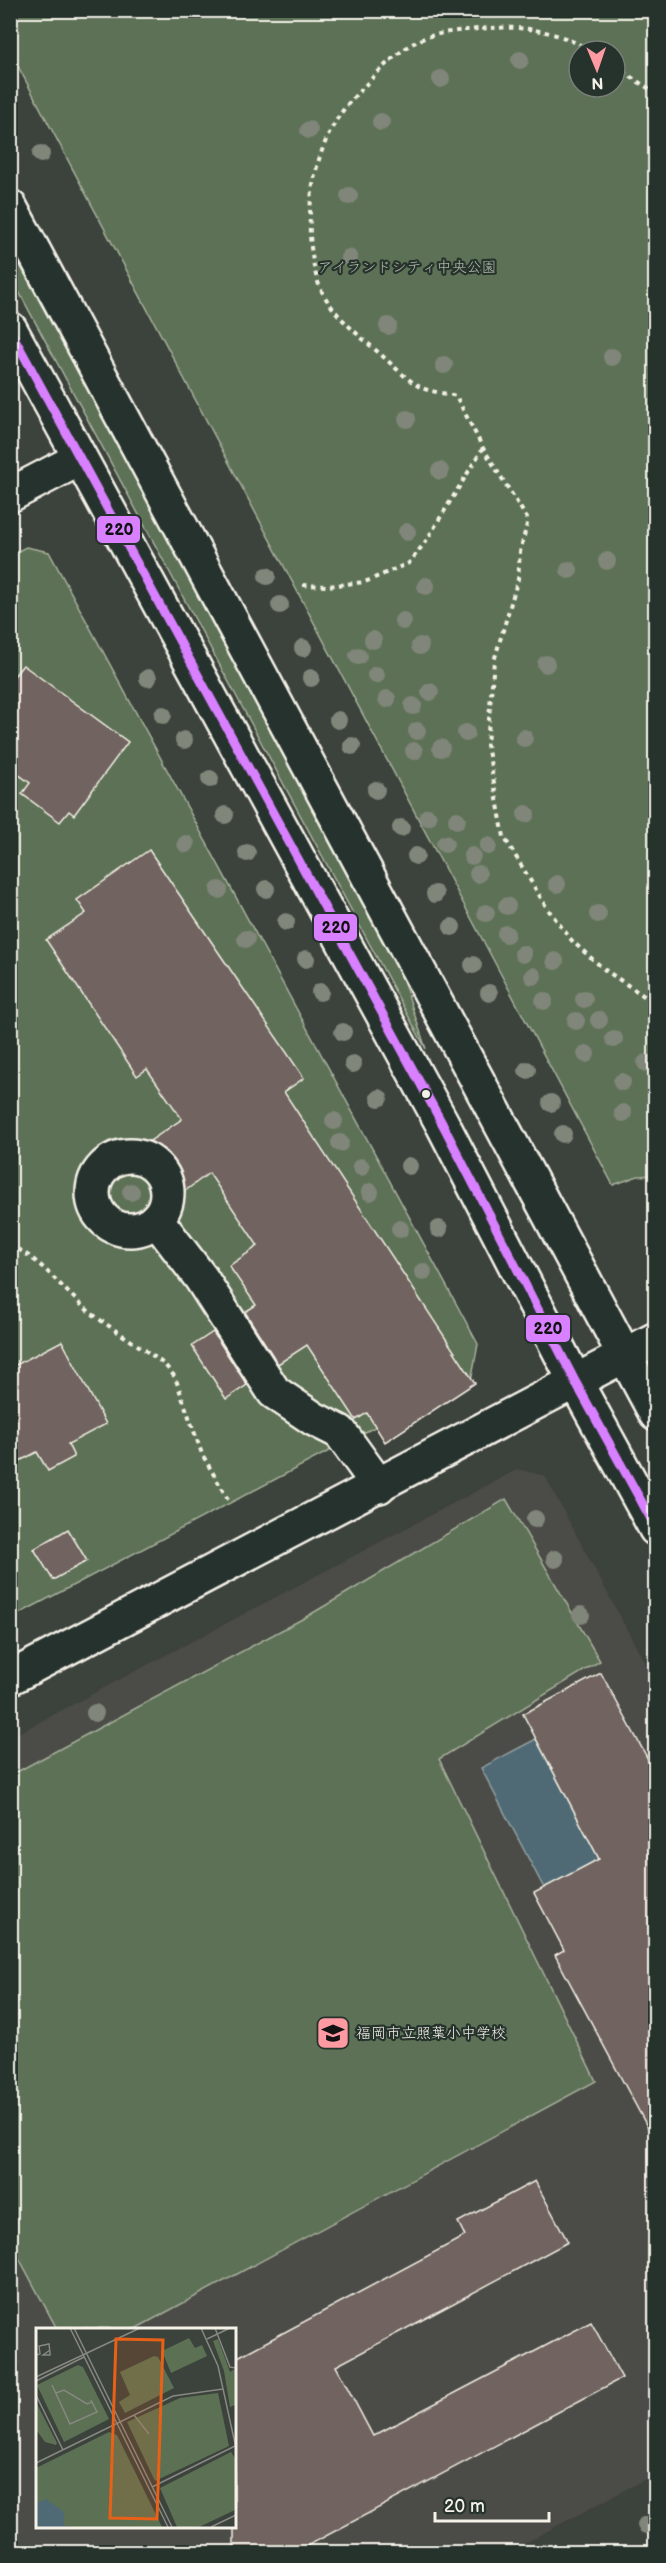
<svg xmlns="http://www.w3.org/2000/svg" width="666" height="2563" font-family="'Balsamiq Sans','Klee One',sans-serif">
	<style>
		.built { fill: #4c4c46; fill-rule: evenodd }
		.green { fill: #5c7154; stroke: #a8b19e; stroke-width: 1.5; fill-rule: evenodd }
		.water { fill: #4f6a74; stroke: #91a0a2; stroke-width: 1.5 }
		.building { fill: #71645e; stroke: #f4f1e8; stroke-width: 1.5 }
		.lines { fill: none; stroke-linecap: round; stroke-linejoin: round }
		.minor-casing { stroke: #f4f1e8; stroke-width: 38 }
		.path { stroke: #f4f1e8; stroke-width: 4; stroke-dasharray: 4.5 4.5; stroke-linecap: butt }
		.minor { stroke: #26332d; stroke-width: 33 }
		.bus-1-casing { stroke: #26332d; stroke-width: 14 }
		.bus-1 { stroke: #d880ff; stroke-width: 9 }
		.tree { fill: #80867a }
		.bus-dot { fill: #f4f1e8; stroke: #26332d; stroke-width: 2 }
		.labels { text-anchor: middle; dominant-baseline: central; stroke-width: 4.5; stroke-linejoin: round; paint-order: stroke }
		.park-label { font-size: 15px; fill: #b7bead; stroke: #26332d }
		.poi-label { font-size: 15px; fill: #f4f1e8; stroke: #26332d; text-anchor: start }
		.inset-road { fill: none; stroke: #868881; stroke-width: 1.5 }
		.view { fill: #e96117; fill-opacity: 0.15; stroke: #e96117; stroke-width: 3 }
		.inset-edge { fill: none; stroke: #f4f1e8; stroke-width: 3 }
		.line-badge { stroke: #26332d; stroke-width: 2 }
		.pale-badge-label { font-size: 16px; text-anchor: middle; font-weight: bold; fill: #111 }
	</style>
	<rect width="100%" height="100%" fill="#3c423c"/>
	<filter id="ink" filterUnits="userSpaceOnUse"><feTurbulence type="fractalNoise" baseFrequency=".0167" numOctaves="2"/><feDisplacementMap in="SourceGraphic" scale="12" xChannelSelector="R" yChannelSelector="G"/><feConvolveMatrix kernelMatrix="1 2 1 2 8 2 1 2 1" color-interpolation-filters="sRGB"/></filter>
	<g filter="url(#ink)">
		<path class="built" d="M 518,1469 L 545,1476 L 655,1682 L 655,2474 L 508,2552 L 11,2552 L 11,1737 ZM 38,2329 L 234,2329 L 234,2526 L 38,2526 Z"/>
		<g class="green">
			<path d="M 10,11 L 655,11 L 655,1175 L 638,1176 L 613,1185 L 11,53 ZM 579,51 L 615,51 L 615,87 L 579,87 Z"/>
			<polygon points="10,247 396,959 426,1049 11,277"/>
			<polygon points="26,547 49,552 478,1344 472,1376 11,1618 10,555"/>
			<polygon points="506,1499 600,1661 439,1759 596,2081 135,2329 56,2327 11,2243 11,1775 306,1617"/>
			<polygon points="11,2346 19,2361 11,2401"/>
		</g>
		<polygon class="water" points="536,1739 599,1859 544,1888 481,1768"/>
		<g class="building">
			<polygon points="23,665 128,742 74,815 69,811 60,822 22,794 30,783 10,768 10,681"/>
			<polygon points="149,850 304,1078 284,1092 475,1383 385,1442 367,1413 356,1420 307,1345 278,1364 245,1312 256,1305 229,1266 258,1246 209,1173 185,1191 150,1141 182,1119 147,1069 137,1076 46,940 86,913 77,900"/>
			<polygon points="213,1332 247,1385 226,1399 192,1346"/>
			<polygon points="62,1341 106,1424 68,1444 74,1457 48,1471 37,1452 10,1466 10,1368"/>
			<polygon points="68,1529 87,1561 53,1580 34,1549"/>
			<polygon points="601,1673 656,1774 656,2143 555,1955 564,1950 534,1893 599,1859 523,1714"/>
			<polygon points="535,2181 568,2242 336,2366 373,2436 591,2322 622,2378 294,2553 234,2553 234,2359 465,2236 458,2222"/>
		</g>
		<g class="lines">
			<g class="minor-casing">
				<g id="minor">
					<polyline points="10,207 656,1414"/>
					<polyline points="10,329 443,1125 576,1383 656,1529"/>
					<polyline points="10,495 79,459"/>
					<circle cx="130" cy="1193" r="37"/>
					<polyline points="156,1219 201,1278 274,1392 314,1419 340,1432 379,1486"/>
					<polyline points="10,1678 656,1339"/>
				</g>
			</g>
			<g class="path">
				<path d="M 590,51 C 560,31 525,26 490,28 C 468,30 442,31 422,39 C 405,46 388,62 375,75 C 365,86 353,97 344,109 C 310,154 302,225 317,279 C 325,306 351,329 371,346 C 387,359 403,377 420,387 C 430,392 445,393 456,396 L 483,448 L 528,520 L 520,552 L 518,579 L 494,661 L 490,706 L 487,745 L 504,837 L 547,908 L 573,942 L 605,970 L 656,1004"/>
				<polyline points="615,67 656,93"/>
				<polyline points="303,585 327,586 365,582 409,563 426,541 483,448"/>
				<path d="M 10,1245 C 42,1260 59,1286 85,1308 C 110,1329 139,1344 165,1365 L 175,1377 L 202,1454 L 230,1503"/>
			</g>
			<use href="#minor" class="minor"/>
			<g class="bus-1-casing">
				<polyline id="bus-1" points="10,330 443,1125 576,1383 656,1528"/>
			</g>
			<use href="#bus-1" class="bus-1"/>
		</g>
		<g class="tree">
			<circle cx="520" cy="60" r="9"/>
			<circle cx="441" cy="79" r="9"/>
			<circle cx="381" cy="122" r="9"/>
			<circle cx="309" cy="130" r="9"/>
			<circle cx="41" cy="154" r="9"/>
			<circle cx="349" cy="196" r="9"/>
			<circle cx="349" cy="258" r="9"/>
			<circle cx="388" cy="326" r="9"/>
			<circle cx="612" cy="357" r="9"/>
			<circle cx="444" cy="365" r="9"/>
			<circle cx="407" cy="419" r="9"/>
			<circle cx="440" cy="471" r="9"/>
			<circle cx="407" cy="532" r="9"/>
			<circle cx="607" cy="561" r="9"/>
			<circle cx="569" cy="570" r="9"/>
			<circle cx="267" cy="576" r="9"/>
			<circle cx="426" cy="586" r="9"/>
			<circle cx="280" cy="605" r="9"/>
			<circle cx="403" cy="621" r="9"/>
			<circle cx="373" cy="640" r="9"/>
			<circle cx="420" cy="646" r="9"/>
			<circle cx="303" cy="648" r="9"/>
			<circle cx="358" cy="656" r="9"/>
			<circle cx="546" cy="664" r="9"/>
			<circle cx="376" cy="675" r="9"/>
			<circle cx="148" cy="678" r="9"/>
			<circle cx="311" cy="678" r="9"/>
			<circle cx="430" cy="692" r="9"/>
			<circle cx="387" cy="699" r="9"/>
			<circle cx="413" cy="706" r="9"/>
			<circle cx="163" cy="715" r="9"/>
			<circle cx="338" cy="720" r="9"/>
			<circle cx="417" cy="731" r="9"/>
			<circle cx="466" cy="733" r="9"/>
			<circle cx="524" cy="738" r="9"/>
			<circle cx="184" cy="740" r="9"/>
			<circle cx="352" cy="746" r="9"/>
			<circle cx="441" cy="748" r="9"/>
			<circle cx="414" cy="751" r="9"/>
			<circle cx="210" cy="779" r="9"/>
			<circle cx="376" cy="790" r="9"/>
			<circle cx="526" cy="814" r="9"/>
			<circle cx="225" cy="815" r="9"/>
			<circle cx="428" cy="817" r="9"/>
			<circle cx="457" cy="820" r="9"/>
			<circle cx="401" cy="828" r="9"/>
			<circle cx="186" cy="844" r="9"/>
			<circle cx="445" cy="844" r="9"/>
			<circle cx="488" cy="846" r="9"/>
			<circle cx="247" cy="853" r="9"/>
			<circle cx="416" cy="856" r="9"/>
			<circle cx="472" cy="856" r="9"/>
			<circle cx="478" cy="874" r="9"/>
			<circle cx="557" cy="884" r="9"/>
			<circle cx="266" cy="889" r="9"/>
			<circle cx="219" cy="890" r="9"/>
			<circle cx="435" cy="894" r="9"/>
			<circle cx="507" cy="906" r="9"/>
			<circle cx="486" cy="913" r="9"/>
			<circle cx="598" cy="914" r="9"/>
			<circle cx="286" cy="922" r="9"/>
			<circle cx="452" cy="927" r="9"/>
			<circle cx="506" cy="934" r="9"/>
			<circle cx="246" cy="939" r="9"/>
			<circle cx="523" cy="954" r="9"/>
			<circle cx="306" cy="959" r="9"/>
			<circle cx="555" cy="961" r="9"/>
			<circle cx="473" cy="965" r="9"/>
			<circle cx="533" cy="976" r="9"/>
			<circle cx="320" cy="992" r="9"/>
			<circle cx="489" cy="993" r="9"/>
			<circle cx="584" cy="999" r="9"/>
			<circle cx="544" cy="1001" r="9"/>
			<circle cx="599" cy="1020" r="9"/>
			<circle cx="576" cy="1021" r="9"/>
			<circle cx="343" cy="1032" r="9"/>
			<circle cx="614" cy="1039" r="9"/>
			<circle cx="586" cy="1054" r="9"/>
			<circle cx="646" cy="1063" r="9"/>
			<circle cx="353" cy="1064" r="9"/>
			<circle cx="527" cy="1070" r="9"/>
			<circle cx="622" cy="1082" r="9"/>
			<circle cx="379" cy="1098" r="9"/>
			<circle cx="551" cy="1103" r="9"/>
			<circle cx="623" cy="1113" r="9"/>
			<circle cx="334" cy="1121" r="9"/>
			<circle cx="563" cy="1134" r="9"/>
			<circle cx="340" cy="1143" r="9"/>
			<circle cx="409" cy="1166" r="9"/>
			<circle cx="361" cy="1167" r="9"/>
			<circle cx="131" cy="1192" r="9"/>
			<circle cx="370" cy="1192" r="9"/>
			<circle cx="400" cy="1229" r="9"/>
			<circle cx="439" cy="1229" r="9"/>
			<circle cx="423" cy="1272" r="9"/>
			<circle cx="535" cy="1519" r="9"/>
			<circle cx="555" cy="1559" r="9"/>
			<circle cx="581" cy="1615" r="9"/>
			<circle cx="95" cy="1713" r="9"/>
			<circle cx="646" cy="2525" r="9"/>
		</g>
	</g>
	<defs>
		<g id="school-square" transform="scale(1.725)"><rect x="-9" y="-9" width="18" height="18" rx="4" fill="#ff9aa2" stroke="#26332d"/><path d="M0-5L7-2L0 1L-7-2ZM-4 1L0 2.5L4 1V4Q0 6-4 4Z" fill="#111"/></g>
	</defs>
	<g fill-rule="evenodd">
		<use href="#school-square" x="333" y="2033"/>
	</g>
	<circle class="bus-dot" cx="426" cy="1094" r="5"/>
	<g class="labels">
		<g class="park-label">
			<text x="407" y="267">アイランドシティ中央公園</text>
		</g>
		<g class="poi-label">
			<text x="356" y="2033">福岡市立照葉小中学校</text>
		</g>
	</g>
	<g transform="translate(36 2328)">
		<rect width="200" height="200" fill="#3c423c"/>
		<path d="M 153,10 L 159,20 L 166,17 L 171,28 L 135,45 L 126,23 ZM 182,11 L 194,44 L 199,41 L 199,77 L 194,79 L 188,43 L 177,13 ZM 118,28 L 122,29 L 138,60 L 89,85 L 83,74 L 94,67 L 84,44 ZM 42,37 L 47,39 L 73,91 L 28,114 L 1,57 ZM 182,65 L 193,118 L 119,153 L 91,94 L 144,70 ZM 0,74 L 21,115 L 20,117 L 9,114 L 1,103 ZM 73,104 L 81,107 L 126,199 L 0,199 L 0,140 ZM 195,124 L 199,130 L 199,182 L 163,199 L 141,199 L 124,160 Z" fill="#5c7154"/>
		<path d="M 10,171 L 28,184 L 28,197 L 32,199 L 0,199 L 0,175 Z" fill="#4f6a74"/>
		<path class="inset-road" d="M 34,0 L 132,199M 38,0 L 136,199M 165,0 L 182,38 L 200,120M 179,0 L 194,39 L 200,40M 171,11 L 194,0M 0,27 L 4,26 L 3,18 L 13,16 L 14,25 L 14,27 L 7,27 L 14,22M 0,49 L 104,0M 0,53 L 48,29M 16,57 L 34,96 L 61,84 L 55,72M 20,65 L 28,62 L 51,76 L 56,74M 0,67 L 27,122M 98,87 L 113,106M 0,135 L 137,68 L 187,61M 116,159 L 199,118M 175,199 L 200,187"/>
		<path class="view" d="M 80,11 L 127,12 L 121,191 L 74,190 Z"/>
		<rect width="200" height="200" class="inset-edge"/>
	</g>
	<g class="line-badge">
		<rect x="96" y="515" width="45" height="29" rx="6" fill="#d880ff"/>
		<rect x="313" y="913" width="45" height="29" rx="6" fill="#d880ff"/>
		<rect x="525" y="1314" width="46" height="29" rx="6" fill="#d880ff"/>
	</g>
	<g class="pale-badge-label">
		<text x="119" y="535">220</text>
		<text x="336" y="933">220</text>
		<text x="548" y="1334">220</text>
	</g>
	<rect width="666" height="2563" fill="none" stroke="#26332d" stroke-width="36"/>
	<rect x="18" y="18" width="630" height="2527" fill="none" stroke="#f4f1e8" stroke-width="2" filter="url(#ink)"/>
	<g transform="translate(597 69) rotate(178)"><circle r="28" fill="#26332d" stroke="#787f78" stroke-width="1.5"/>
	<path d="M0-4.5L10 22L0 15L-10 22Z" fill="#ff9aa2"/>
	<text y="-9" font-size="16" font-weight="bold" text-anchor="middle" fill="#f4f1e8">N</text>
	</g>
	<path d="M435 2512v9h114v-9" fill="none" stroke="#f4f1e8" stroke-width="3"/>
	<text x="444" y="2512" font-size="18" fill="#f4f1e8" stroke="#26332d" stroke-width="4.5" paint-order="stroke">20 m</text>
</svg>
